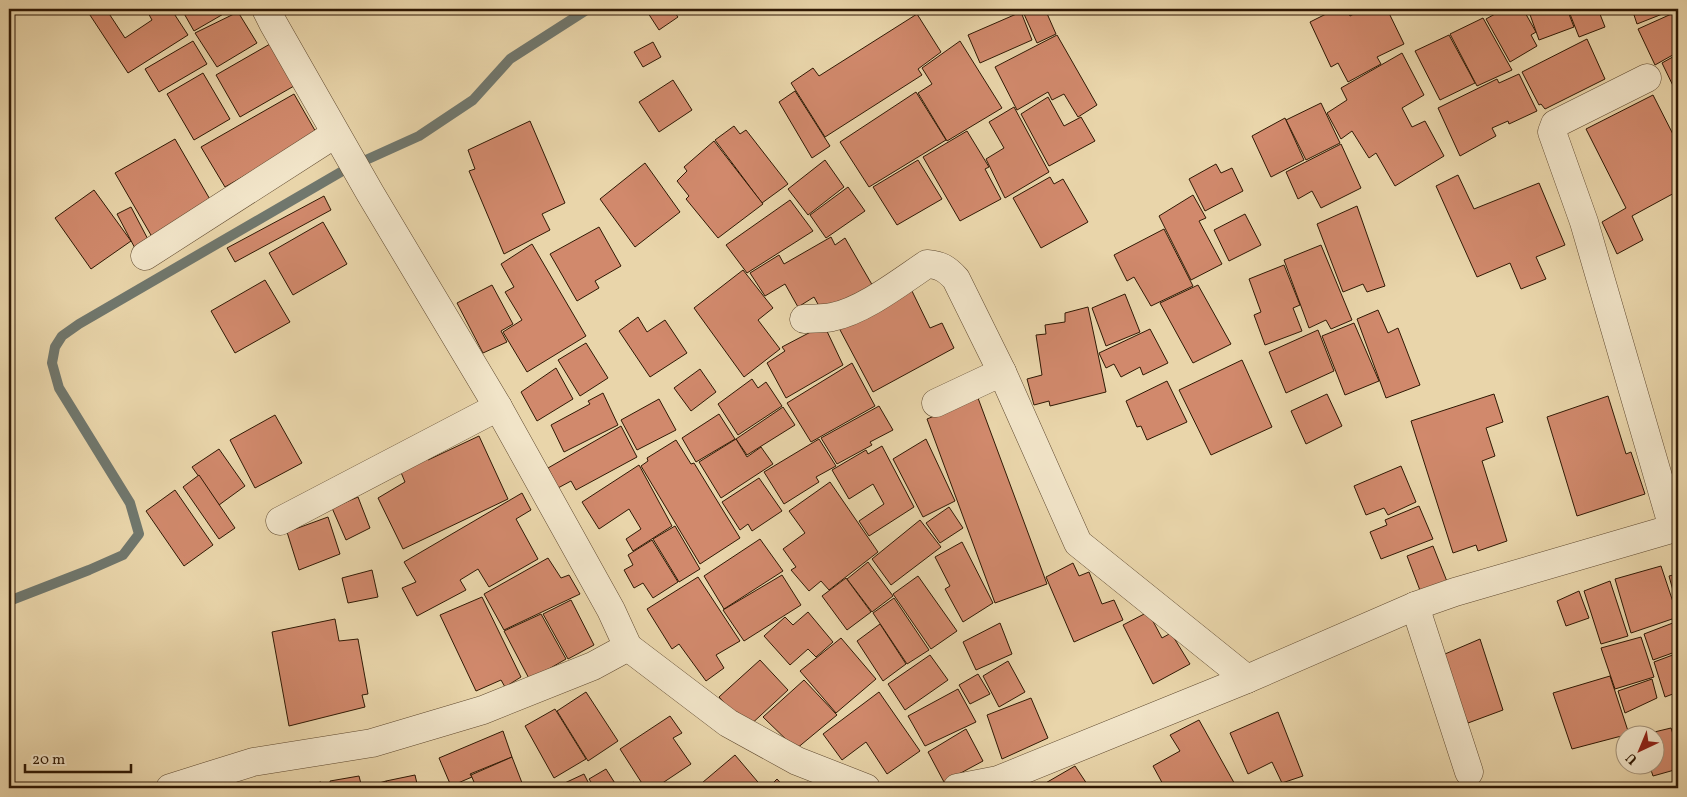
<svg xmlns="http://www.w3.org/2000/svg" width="1687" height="797" font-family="Vollkorn,serif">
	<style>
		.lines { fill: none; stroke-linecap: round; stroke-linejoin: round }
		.stream { stroke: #70776d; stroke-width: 10 }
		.building { fill: #d1896c; stroke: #301904 }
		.minor-casing { stroke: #5e482e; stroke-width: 29 }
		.minor { stroke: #f1e4c8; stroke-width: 28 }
	</style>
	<rect width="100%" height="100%" fill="#e9d5aa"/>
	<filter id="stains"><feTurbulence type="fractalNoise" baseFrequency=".004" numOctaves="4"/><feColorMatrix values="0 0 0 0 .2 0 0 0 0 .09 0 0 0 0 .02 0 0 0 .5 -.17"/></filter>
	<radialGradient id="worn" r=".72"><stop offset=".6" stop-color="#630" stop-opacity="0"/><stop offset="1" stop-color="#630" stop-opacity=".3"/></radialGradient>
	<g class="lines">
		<polyline class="stream" points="9,601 89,570 123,555 139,534 130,503 59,388 52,363 55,347 62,336 79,324 346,169 419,136 473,100 510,59 588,9"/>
	</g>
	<g class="building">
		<polygon points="86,9 106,9 125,38 152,20 147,11 150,9 171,9 188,35 128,73"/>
		<polygon points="184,9 232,9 194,31 182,10"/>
		<polygon points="654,9 672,9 678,17 659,30 648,13"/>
		<polygon points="1037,9 1045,9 1056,34 1037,43 1024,14"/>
		<polygon points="1336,9 1346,9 1350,16 1363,9 1387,9 1404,44 1377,57 1381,64 1348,82 1338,63 1331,67 1310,22"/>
		<polygon points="1504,9 1523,9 1536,32 1531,35 1537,46 1510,62 1486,19"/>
		<polygon points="1528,9 1567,9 1574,27 1539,40"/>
		<polygon points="1568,9 1598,9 1605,27 1579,37"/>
		<polygon points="1632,9 1675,9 1637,24"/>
		<polygon points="1678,11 1678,52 1655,65 1638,29"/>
		<polygon points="238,12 257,43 217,67 195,33"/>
		<polygon points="1021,12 1032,40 980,63 968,35"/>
		<polygon points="917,14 941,52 918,69 922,75 825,137 791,83 813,68 819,76"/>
		<polygon points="1483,18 1512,70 1477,86 1450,34"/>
		<polygon points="1057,35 1097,105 1078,117 1064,94 1052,100 1048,92 1017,110 995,67"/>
		<polygon points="1449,35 1475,83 1440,100 1415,51"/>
		<polygon points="1587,39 1605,79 1545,109 1541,104 1539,105 1522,72"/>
		<polygon points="193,41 207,64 159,92 145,69"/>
		<polygon points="960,41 1002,108 947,141 918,93 932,84 922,68"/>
		<polygon points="653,42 661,57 643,67 634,52"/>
		<polygon points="270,44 294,86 240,117 216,75"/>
		<polygon points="1402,53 1424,95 1402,108 1412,127 1425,121 1444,156 1395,186 1376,153 1369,158 1352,131 1341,139 1327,113 1347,100 1341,88"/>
		<polygon points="1678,54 1678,96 1662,63"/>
		<polygon points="203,73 230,119 194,140 167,94"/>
		<polygon points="1519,74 1537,111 1509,124 1508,121 1492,128 1496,136 1460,156 1438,108 1497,79 1499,83"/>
		<polygon points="673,80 692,110 659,132 639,102"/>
		<polygon points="795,91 830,146 812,158 779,102"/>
		<polygon points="916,92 946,140 869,187 840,142"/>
		<polygon points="294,94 317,134 225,187 201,147"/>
		<polygon points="1653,95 1678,144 1678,191 1632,216 1643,240 1617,254 1602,222 1626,208 1586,129"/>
		<polygon points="1048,97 1064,126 1081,117 1095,141 1049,166 1021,114"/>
		<polygon points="1321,103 1340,143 1306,160 1286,120"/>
		<polygon points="1014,107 1049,172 1005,198 986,159 1004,148 989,122"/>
		<polygon points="1285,118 1304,160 1271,177 1252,136"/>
		<polygon points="530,121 565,203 542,214 550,230 504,254 469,171 475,169 468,150"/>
		<polygon points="734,126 740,134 746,130 788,184 762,203 715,140"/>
		<polygon points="967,131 989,167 985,169 1001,199 960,221 923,157"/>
		<polygon points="175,139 215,208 155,242 115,173"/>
		<polygon points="714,141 763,204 718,238 686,199 689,196 677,181 687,171 684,167"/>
		<polygon points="1341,144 1361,188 1321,208 1312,191 1298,199 1286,172"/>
		<polygon points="825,160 844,187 808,215 788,189"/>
		<polygon points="918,160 942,199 897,225 873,187"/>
		<polygon points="645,163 680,212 635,247 600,199"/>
		<polygon points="1216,164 1221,173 1232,168 1243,191 1205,211 1189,179"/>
		<polygon points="1458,175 1474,209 1539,183 1565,245 1536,257 1546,279 1521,289 1510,263 1477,277 1436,186"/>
		<polygon points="1050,177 1054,184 1063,179 1088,222 1041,248 1013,198"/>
		<polygon points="848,187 865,211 826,238 810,215"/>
		<polygon points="94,190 131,241 91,269 55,218"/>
		<polygon points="1193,195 1206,218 1199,221 1222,264 1191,280 1159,216"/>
		<polygon points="324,196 331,210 235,262 227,248"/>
		<polygon points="790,200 813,231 747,273 726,245"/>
		<polygon points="1357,206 1385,286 1367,292 1363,284 1343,292 1317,224"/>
		<polygon points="131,207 152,247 138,254 117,214"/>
		<polygon points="1245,214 1261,245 1229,261 1214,230"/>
		<polygon points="323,222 347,264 293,295 269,253"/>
		<polygon points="599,227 621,266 595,281 599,288 577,301 550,254"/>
		<polygon points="1164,229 1193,286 1151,306 1134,277 1127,281 1114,255"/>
		<polygon points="831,237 835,245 845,238 874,288 824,315 814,297 798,307 785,284 765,296 750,273 779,255 784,264"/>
		<polygon points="532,244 586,336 527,372 503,332 522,320 505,292 514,287 501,264"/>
		<polygon points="1321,245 1352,320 1331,329 1326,320 1309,328 1284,260"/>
		<polygon points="1284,265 1300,305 1293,308 1302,331 1265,345 1254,315 1261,312 1249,279"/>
		<polygon points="743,270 773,308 758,320 780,349 744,377 694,308"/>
		<polygon points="265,280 290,322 235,353 211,311"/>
		<polygon points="492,285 513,324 501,331 507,342 483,353 457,303"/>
		<polygon points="1198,285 1231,344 1193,363 1160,303"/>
		<polygon points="911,289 930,328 942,323 954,348 873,392 839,328"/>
		<polygon points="1125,294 1140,332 1106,346 1092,308"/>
		<polygon points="1088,307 1106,392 1050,406 1049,401 1034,405 1027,379 1042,375 1036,335 1046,334 1045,325 1065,322 1065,313"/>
		<polygon points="1378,310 1388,333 1398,328 1420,385 1386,398 1357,319"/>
		<polygon points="638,317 647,332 665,320 687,353 650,377 619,331"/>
		<polygon points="1354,323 1379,381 1345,395 1322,336"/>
		<polygon points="824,325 843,365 786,398 767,363 785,351 782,347"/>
		<polygon points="1150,329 1168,363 1143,375 1140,367 1121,377 1114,364 1106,368 1099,353"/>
		<polygon points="1318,330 1334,371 1286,393 1269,352"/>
		<polygon points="586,343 608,378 580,396 558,360"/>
		<polygon points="1242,360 1272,427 1211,455 1179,390"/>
		<polygon points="852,363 875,406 811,442 787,403"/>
		<polygon points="556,368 573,399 537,421 521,392"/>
		<polygon points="700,369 716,392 691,411 674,388"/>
		<polygon points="752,379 758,388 766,382 782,406 738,435 718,404"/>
		<polygon points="1167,381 1187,422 1147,440 1141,426 1137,427 1126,401"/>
		<polygon points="603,393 618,425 564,452 551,425 590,404 588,401"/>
		<polygon points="1327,394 1342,426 1306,444 1291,411"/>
		<polygon points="1494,394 1503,422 1486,428 1495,456 1482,461 1507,541 1478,551 1476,545 1453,553 1411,421"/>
		<polygon points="1608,396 1626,454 1631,452 1645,494 1577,516 1547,417"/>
		<polygon points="978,398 1047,584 995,603 927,419"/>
		<polygon points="659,399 676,430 637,450 621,420"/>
		<polygon points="879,406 893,430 870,442 872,445 837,464 821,438"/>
		<polygon points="783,407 795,425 747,455 736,439"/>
		<polygon points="719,414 735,439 696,462 682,438"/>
		<polygon points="275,415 302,463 255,488 230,440"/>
		<polygon points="621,426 637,457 576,490 571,481 558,488 548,468"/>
		<polygon points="479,436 508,499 403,549 378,498 405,482 397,463 424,450 428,460"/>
		<polygon points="736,439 747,457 761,447 773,464 721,498 699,462"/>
		<polygon points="819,439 836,466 816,477 819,482 784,504 764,472"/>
		<polygon points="926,439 955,501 923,517 893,459"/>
		<polygon points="676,440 691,464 694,463 740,538 700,564 641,466 648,461 647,458"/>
		<polygon points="882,446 914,507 869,536 859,521 884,504 873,484 849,499 832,470 866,450 868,454"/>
		<polygon points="219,449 245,486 219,505 192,467"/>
		<polygon points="639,465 672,526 633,551 626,539 641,529 629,509 599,529 582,502"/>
		<polygon points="1401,466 1416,502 1388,515 1384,508 1366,515 1354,486"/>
		<polygon points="199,475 235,528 219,539 183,487"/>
		<polygon points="759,478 782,511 752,531 748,524 740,530 722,502"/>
		<polygon points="830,482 878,552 829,590 821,581 809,591 791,570 796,567 783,549 805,533 789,511"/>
		<polygon points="175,490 213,545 184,566 146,511"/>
		<polygon points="522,493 531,510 516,519 538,559 489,587 478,569 460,580 466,590 417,616 402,588 416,582 404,562"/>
		<polygon points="358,497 370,528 346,540 332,508"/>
		<polygon points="1419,506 1433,539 1381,559 1370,532 1387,525 1385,520"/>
		<polygon points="949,507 963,528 940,543 926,523"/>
		<polygon points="328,517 340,554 299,570 287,532"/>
		<polygon points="920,520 941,547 891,585 872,559"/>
		<polygon points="675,526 700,569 679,582 653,539"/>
		<polygon points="760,539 783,571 724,609 704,576"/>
		<polygon points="652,540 678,582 653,598 643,583 634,588 624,570 633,565 628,555"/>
		<polygon points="962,542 993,603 963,622 945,589 950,586 935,557"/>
		<polygon points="1433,546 1448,584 1421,593 1407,556"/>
		<polygon points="548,558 561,578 569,575 580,594 504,630 484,594"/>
		<polygon points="868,562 893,596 872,612 847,579"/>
		<polygon points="1073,563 1079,576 1089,572 1102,604 1114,600 1123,620 1074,642 1046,577"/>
		<polygon points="1661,566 1678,617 1631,633 1615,579"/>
		<polygon points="372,570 378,597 348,603 342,578"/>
		<polygon points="1678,574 1678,609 1669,576"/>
		<polygon points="782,575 801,605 744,641 723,610"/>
		<polygon points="918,576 957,631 931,649 893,594"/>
		<polygon points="698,577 740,641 716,655 724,668 706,681 679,644 672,649 647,609"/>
		<polygon points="846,578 871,612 847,630 822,596"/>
		<polygon points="1610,581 1628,636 1601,644 1584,591"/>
		<polygon points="1579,591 1589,618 1566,626 1557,601"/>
		<polygon points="482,597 521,677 505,687 501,680 476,691 440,615"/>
		<polygon points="894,598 929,650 907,664 873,613"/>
		<polygon points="571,600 594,645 568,659 543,614"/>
		<polygon points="808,612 833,642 816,657 808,649 790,665 764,636 785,617 793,625"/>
		<polygon points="1148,612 1162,638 1171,633 1190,664 1153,684 1123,625"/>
		<polygon points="541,614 566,659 547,670 534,688 504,631"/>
		<polygon points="335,619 339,641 358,639 368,694 362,695 365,707 289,726 272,632"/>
		<polygon points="1678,621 1678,651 1653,660 1644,634"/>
		<polygon points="1000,623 1012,654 976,670 963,642"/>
		<polygon points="880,624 906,664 883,681 857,641"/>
		<polygon points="1641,637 1654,677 1615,689 1601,648"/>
		<polygon points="841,638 876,679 836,713 800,671"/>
		<polygon points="1480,639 1503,710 1468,723 1438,657"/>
		<polygon points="1678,653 1678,692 1665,697 1654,662"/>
		<polygon points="930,655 948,680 905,710 888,684"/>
		<polygon points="760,660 788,690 747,728 719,697"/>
		<polygon points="1008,661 1025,692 999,707 983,676"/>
		<polygon points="978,674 990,694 970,704 959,685"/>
		<polygon points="1610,676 1629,734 1572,749 1553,693"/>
		<polygon points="1652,679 1657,698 1625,713 1618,691"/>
		<polygon points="804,680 837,715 796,749 763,717"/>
		<polygon points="958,689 976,722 925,746 908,716"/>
		<polygon points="586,692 618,741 588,761 557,711"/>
		<polygon points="879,692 920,751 887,774 866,742 842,760 823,734"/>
		<polygon points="1031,698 1048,738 1002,759 987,715"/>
		<polygon points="555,709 586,759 554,778 525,726"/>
		<polygon points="1278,712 1303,776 1282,783 1272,762 1248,774 1230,733"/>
		<polygon points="670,716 682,733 673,738 691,764 655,788 645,788 620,749"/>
		<polygon points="1199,720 1237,788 1165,788 1153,766 1180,751 1170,735"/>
		<polygon points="1678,726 1678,745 1672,728"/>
		<polygon points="1671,728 1678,750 1678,769 1653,776 1649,764 1654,764 1654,734 1646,734"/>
		<polygon points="966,729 983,761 944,782 928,752"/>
		<polygon points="503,731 512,757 470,774 472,777 451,786 439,758"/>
		<polygon points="735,755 763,788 696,788"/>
		<polygon points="512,757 524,788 461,788 474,782 471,775"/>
		<polygon points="1075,766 1089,787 1093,785 1095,788 1037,788"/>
		<polygon points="606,769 618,788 595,788 589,779"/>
		<polygon points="584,774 591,788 554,788"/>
		<polygon points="415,775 418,788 388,788 386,781"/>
		<polygon points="359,776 362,788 386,781 388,788 331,788 330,781"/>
		<polygon points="777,779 785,788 768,788"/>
		<polygon points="321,782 322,788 290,788"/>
		<polygon points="634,782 638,788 624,788"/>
		<polygon points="808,782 813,788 800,788"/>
	</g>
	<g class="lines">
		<g class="minor-casing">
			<g id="minor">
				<polyline points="266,9 273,23 370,193 498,407 611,610 628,647 728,723 797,761 866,788"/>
				<polyline points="1647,78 1555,124 1552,132 1584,222 1673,528"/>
				<polyline points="145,256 335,134"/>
				<path d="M 804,319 C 813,318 823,319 832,317 C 863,311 900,282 927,264 C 941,265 947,269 956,279 L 1002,372"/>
				<polyline points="936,403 1002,372 1078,543 1247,679"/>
				<polyline points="280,521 498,407"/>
				<polyline points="1415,606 1469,772"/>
				<polyline points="170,788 253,762 372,743 483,710 593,666 628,647"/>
				<polyline points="957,788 998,780 1247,679 1415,606 1455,592 1678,527"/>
			</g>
		</g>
		<use href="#minor" class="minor"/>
	</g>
	<rect width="1687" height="797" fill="none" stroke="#e9d5aa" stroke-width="30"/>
	<rect x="10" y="10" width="1667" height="777" fill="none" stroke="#301904" stroke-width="2.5"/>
	<rect x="15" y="15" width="1657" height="767" fill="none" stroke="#301904"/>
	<g transform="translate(1640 750) rotate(224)"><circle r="24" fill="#f1e4c8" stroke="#a4937a"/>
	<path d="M0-4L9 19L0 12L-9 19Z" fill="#8f2418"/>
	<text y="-8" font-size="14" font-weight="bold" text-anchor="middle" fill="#301904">U</text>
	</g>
	<path d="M25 764v8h106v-8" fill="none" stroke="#301904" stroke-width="2.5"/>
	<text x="32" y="764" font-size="15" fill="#301904" stroke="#f1e4c8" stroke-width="4" paint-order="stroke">20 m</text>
	<rect width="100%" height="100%" filter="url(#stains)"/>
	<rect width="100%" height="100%" fill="url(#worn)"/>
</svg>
